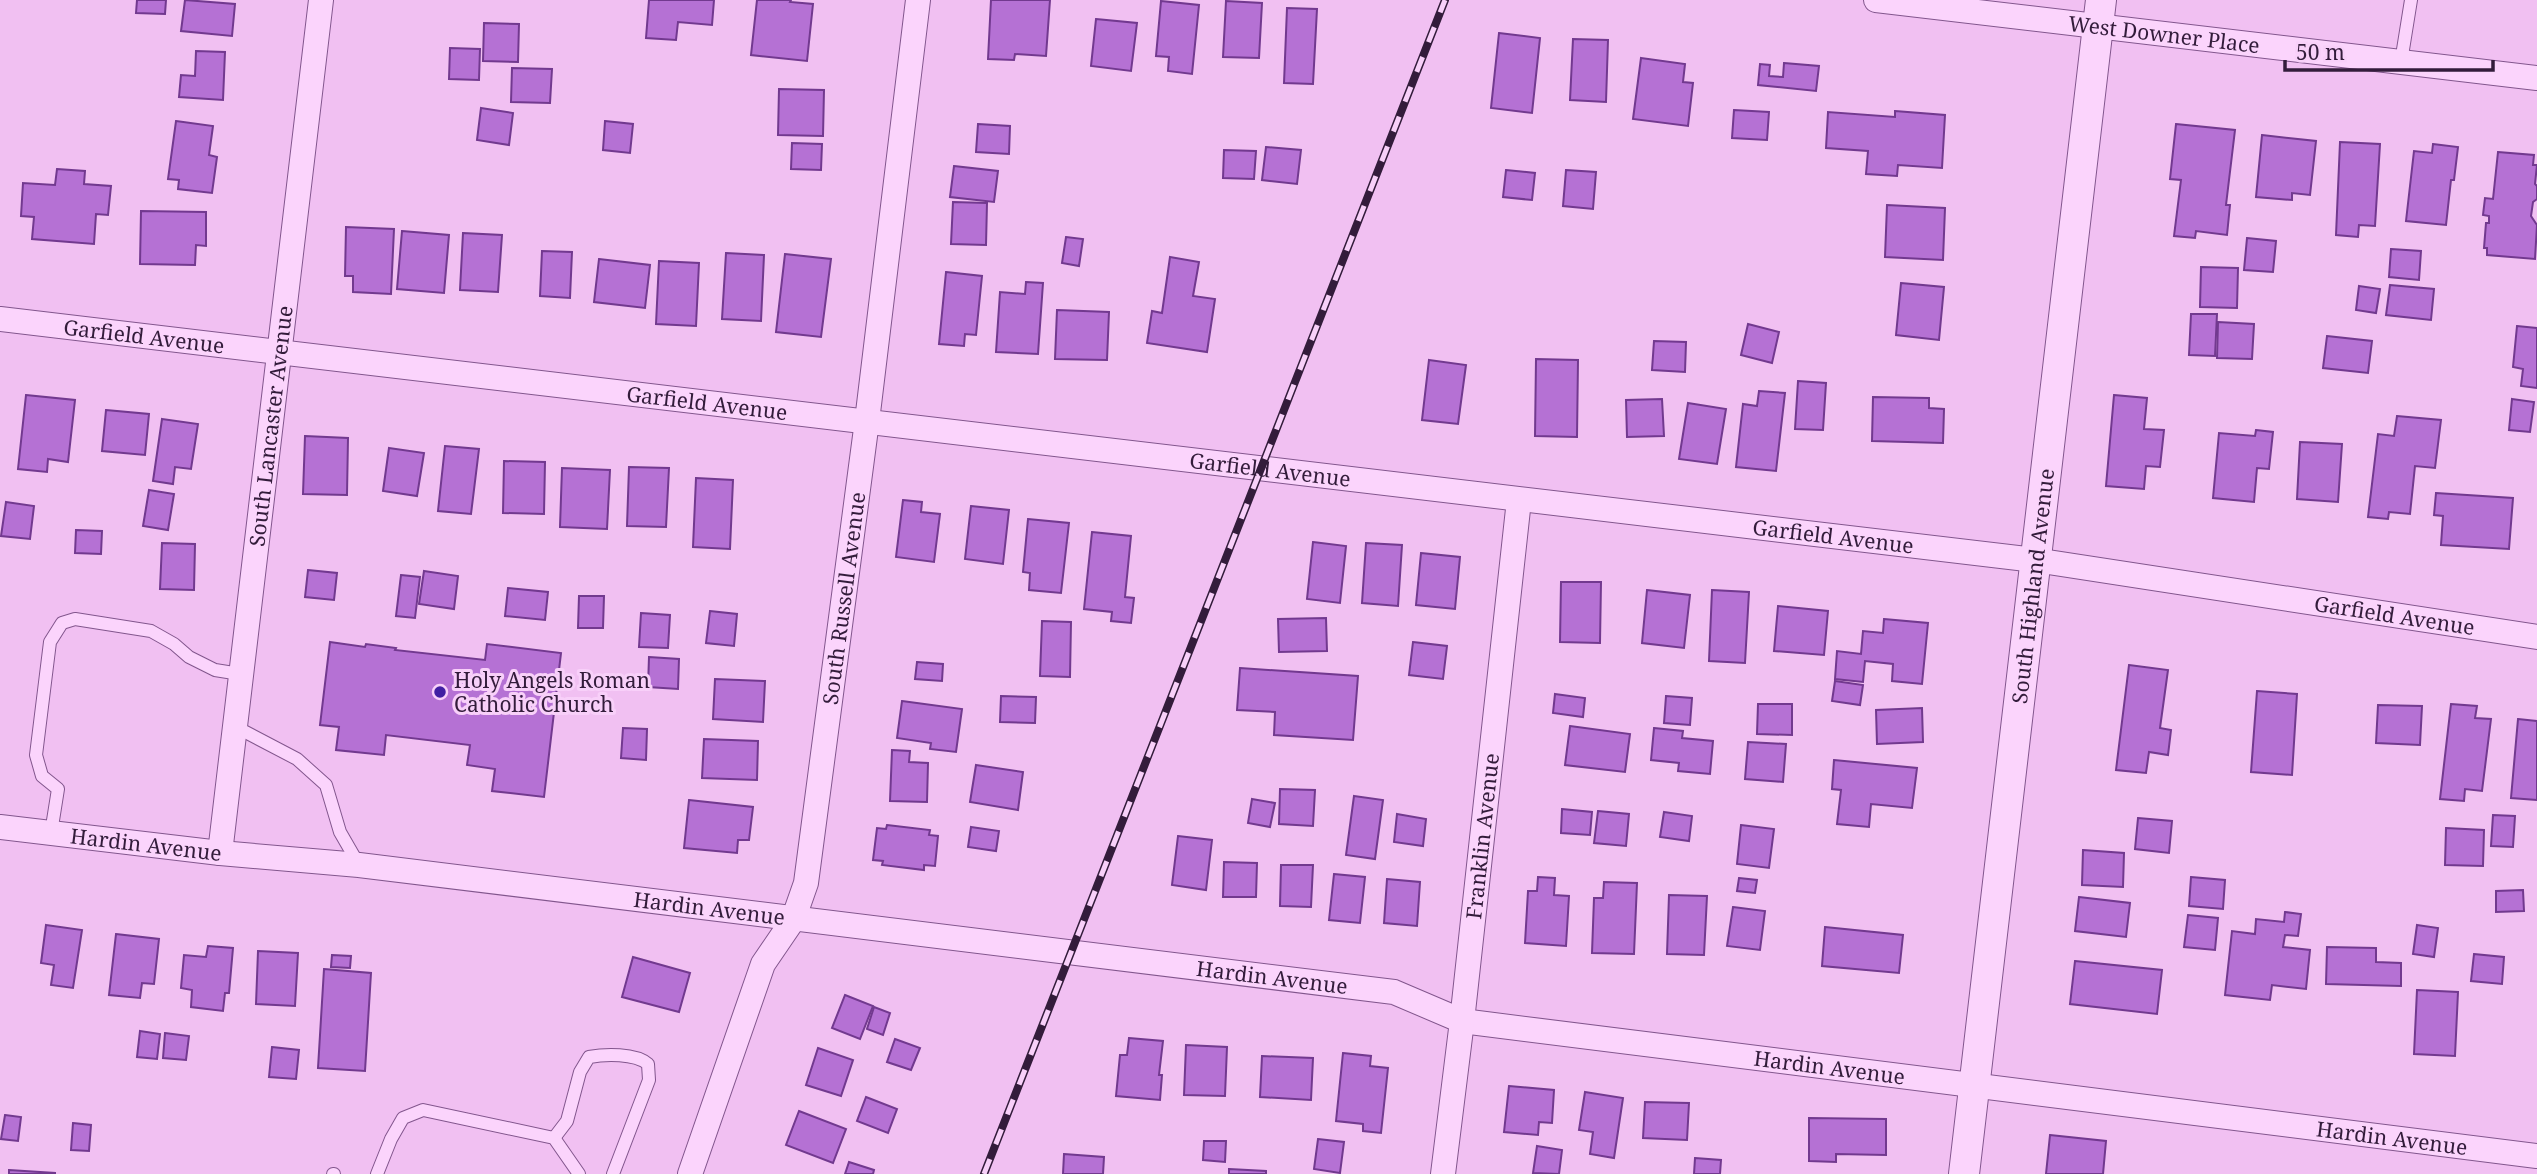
<svg xmlns="http://www.w3.org/2000/svg" width="2537" height="1174" font-family="'Noto Serif',serif">
	<style>
		.building { fill: #b571d4; stroke: #72398f; stroke-width: 2 }
		.lines { fill: none; stroke-linecap: round; stroke-linejoin: round }
		.service-casing { stroke: #82568d; stroke-width: 14 }
		.minor-casing { stroke: #82568d; stroke-width: 26 }
		.tertiary-casing { stroke: #82568d; stroke-width: 32 }
		.service { stroke: #fbd4fc; stroke-width: 12 }
		.minor { stroke: #fbd4fc; stroke-width: 24 }
		.tertiary { stroke: #fbd4fc; stroke-width: 30 }
		.rail-casing { stroke: #331c3b; stroke-width: 8 }
		.rail { stroke: #f8d0f9; stroke-width: 5; stroke-dasharray: 16; stroke-linecap: butt }
		.poi-dot { fill: #411fa3; stroke: #f8d0f9; stroke-width: 2.5 }
		.labels { text-anchor: middle; dominant-baseline: central; stroke-width: 6; stroke-linejoin: round; paint-order: stroke }
		.street-label { font-size: 21px; fill: #331c3b; stroke: #f8d0f9 }
		.poi-label { font-size: 21px; fill: #331c3b; stroke: #f8d0f9; text-anchor: start }
	</style>
	<rect width="100%" height="100%" fill="#f1c0f2"/>
	<g class="building">
		<polygon points="137,0 166,0 165,14 136,13"/>
		<polygon points="185,0 235,4 232,36 181,31"/>
		<polygon points="649,0 714,0 712,25 678,22 676,40 646,38"/>
		<polygon points="757,0 791,0 790,2 813,4 807,61 751,55"/>
		<polygon points="991,0 1050,0 1046,56 1015,54 1014,60 988,59"/>
		<polygon points="1161,1 1199,5 1192,74 1168,71 1169,57 1156,56"/>
		<polygon points="1226,1 1262,3 1259,58 1223,57"/>
		<polygon points="1287,8 1317,9 1313,84 1284,83"/>
		<polygon points="1096,19 1137,23 1131,71 1091,66"/>
		<polygon points="484,23 519,24 518,62 483,61"/>
		<polygon points="1499,33 1540,38 1532,113 1491,108"/>
		<polygon points="1573,39 1608,40 1606,102 1570,100"/>
		<polygon points="450,48 480,49 479,80 449,79"/>
		<polygon points="196,51 225,52 223,100 179,97 181,75 195,76"/>
		<polygon points="1641,58 1685,64 1683,82 1693,83 1688,126 1633,119"/>
		<polygon points="1784,63 1819,66 1816,91 1758,85 1760,64 1770,65 1769,76 1783,77"/>
		<polygon points="512,68 552,69 550,103 511,102"/>
		<polygon points="779,89 824,90 823,136 778,135"/>
		<polygon points="481,108 513,113 509,145 477,140"/>
		<polygon points="1734,110 1769,112 1767,140 1732,138"/>
		<polygon points="1895,111 1945,115 1942,168 1898,165 1897,176 1866,174 1868,151 1826,148 1828,112 1895,117"/>
		<polygon points="176,121 213,126 209,155 217,157 212,193 178,189 179,180 168,179"/>
		<polygon points="605,121 633,124 630,153 603,150"/>
		<polygon points="978,124 1010,126 1009,154 976,152"/>
		<polygon points="2176,124 2235,130 2226,205 2230,205 2227,235 2196,231 2195,238 2174,236 2181,180 2170,179"/>
		<polygon points="2262,135 2316,141 2310,195 2292,193 2292,200 2256,197"/>
		<polygon points="2340,142 2380,144 2375,226 2359,225 2358,237 2336,235"/>
		<polygon points="792,143 822,144 821,170 791,169"/>
		<polygon points="2433,144 2458,147 2454,180 2451,180 2446,225 2406,221 2414,151 2432,153"/>
		<polygon points="1266,147 1301,150 1297,184 1262,180"/>
		<polygon points="1224,150 1256,151 1254,179 1223,178"/>
		<polygon points="2498,152 2534,155 2533,165 2537,165 2535,184 2537,186 2537,199 2533,202 2531,216 2537,225 2535,259 2487,255 2487,248 2484,248 2486,223 2489,223 2489,216 2483,215 2485,198 2493,199"/>
		<polygon points="954,166 998,171 994,202 950,197"/>
		<polygon points="57,169 85,171 84,184 111,186 108,215 96,214 94,244 32,239 34,217 21,216 23,183 55,185"/>
		<polygon points="1506,170 1535,173 1532,200 1503,197"/>
		<polygon points="1566,170 1596,172 1593,209 1563,206"/>
		<polygon points="953,202 987,203 986,245 951,244"/>
		<polygon points="1887,205 1945,208 1943,260 1885,257"/>
		<polygon points="141,211 206,212 206,246 196,245 195,265 140,264"/>
		<polygon points="346,227 394,229 391,294 353,292 353,276 345,276"/>
		<polygon points="402,231 449,235 444,293 397,289"/>
		<polygon points="463,233 502,235 498,292 460,290"/>
		<polygon points="1066,237 1083,239 1079,266 1062,263"/>
		<polygon points="2247,238 2276,241 2273,272 2244,270"/>
		<polygon points="2391,249 2421,251 2419,280 2389,277"/>
		<polygon points="542,251 572,252 570,298 540,296"/>
		<polygon points="726,253 764,255 761,321 722,319"/>
		<polygon points="785,254 831,259 821,337 776,332"/>
		<polygon points="1170,257 1199,262 1193,296 1215,299 1207,352 1147,343 1152,311 1162,313"/>
		<polygon points="599,259 650,265 645,308 594,302"/>
		<polygon points="659,261 699,263 696,326 656,324"/>
		<polygon points="2201,267 2238,268 2237,308 2200,307"/>
		<polygon points="946,272 982,276 976,335 965,334 964,346 939,344"/>
		<polygon points="1026,282 1043,283 1038,354 996,352 1000,292 1025,294"/>
		<polygon points="1901,283 1944,287 1939,340 1896,335"/>
		<polygon points="2390,285 2434,289 2431,320 2386,315"/>
		<polygon points="2359,286 2380,289 2376,313 2356,310"/>
		<polygon points="1057,310 1109,312 1107,360 1055,359"/>
		<polygon points="2191,314 2217,314 2215,356 2189,355"/>
		<polygon points="2218,322 2254,324 2252,359 2217,358"/>
		<polygon points="1748,324 1779,332 1772,363 1741,355"/>
		<polygon points="2517,326 2537,328 2537,388 2521,386 2523,369 2513,367"/>
		<polygon points="2327,336 2372,341 2368,373 2323,368"/>
		<polygon points="1654,341 1686,342 1685,372 1652,370"/>
		<polygon points="1536,359 1578,360 1577,437 1535,436"/>
		<polygon points="1429,360 1466,365 1458,424 1422,420"/>
		<polygon points="1798,381 1826,383 1823,430 1795,429"/>
		<polygon points="1759,391 1785,393 1776,471 1736,467 1743,404 1757,406"/>
		<polygon points="26,395 75,400 68,462 48,459 47,472 18,469"/>
		<polygon points="2114,395 2147,398 2144,429 2164,430 2160,467 2146,466 2144,489 2106,486"/>
		<polygon points="1873,397 1929,398 1929,408 1944,409 1943,443 1872,441"/>
		<polygon points="1662,399 1664,436 1627,437 1626,400"/>
		<polygon points="2512,399 2534,402 2530,432 2509,430"/>
		<polygon points="1688,403 1726,409 1717,464 1679,459"/>
		<polygon points="106,410 149,414 145,455 102,451"/>
		<polygon points="2397,416 2441,420 2435,468 2415,466 2410,514 2389,512 2388,519 2368,517 2378,434 2394,436"/>
		<polygon points="162,419 198,424 191,469 175,467 173,484 153,481"/>
		<polygon points="2256,430 2273,432 2269,469 2257,468 2254,502 2213,498 2219,433 2255,436"/>
		<polygon points="305,436 348,438 347,495 303,494"/>
		<polygon points="2300,442 2342,444 2338,502 2297,499"/>
		<polygon points="445,446 479,449 471,514 438,511"/>
		<polygon points="389,448 424,453 417,496 383,491"/>
		<polygon points="504,461 545,462 544,514 503,513"/>
		<polygon points="629,467 669,468 666,527 627,526"/>
		<polygon points="562,468 610,470 607,529 560,527"/>
		<polygon points="696,478 733,480 730,549 693,547"/>
		<polygon points="149,490 174,494 168,530 143,526"/>
		<polygon points="2436,493 2513,498 2509,549 2441,545 2443,516 2434,515"/>
		<polygon points="903,500 922,502 921,512 940,514 934,562 896,557"/>
		<polygon points="6,502 34,506 30,539 1,536"/>
		<polygon points="971,506 1009,510 1003,564 965,559"/>
		<polygon points="1028,519 1069,523 1061,593 1029,590 1030,573 1023,572"/>
		<polygon points="76,530 102,531 101,554 75,553"/>
		<polygon points="1092,532 1131,536 1125,597 1134,598 1131,623 1111,621 1112,612 1084,609"/>
		<polygon points="1313,542 1346,546 1340,603 1307,599"/>
		<polygon points="162,543 195,544 194,590 160,589"/>
		<polygon points="1366,543 1402,545 1398,606 1362,603"/>
		<polygon points="1421,553 1460,557 1455,609 1416,605"/>
		<polygon points="308,570 337,573 334,600 305,597"/>
		<polygon points="424,571 458,576 454,609 419,604"/>
		<polygon points="401,575 420,577 415,618 396,616"/>
		<polygon points="1561,582 1601,582 1600,643 1560,642"/>
		<polygon points="508,588 548,592 545,620 505,616"/>
		<polygon points="1647,590 1690,595 1684,648 1642,643"/>
		<polygon points="1712,590 1749,592 1745,663 1709,661"/>
		<polygon points="579,596 604,596 603,628 578,628"/>
		<polygon points="1778,606 1828,611 1824,655 1774,651"/>
		<polygon points="710,611 737,614 734,646 706,643"/>
		<polygon points="641,613 670,615 668,648 639,647"/>
		<polygon points="1326,618 1327,651 1279,652 1278,619"/>
		<polygon points="1884,619 1928,623 1922,684 1892,681 1893,664 1865,661 1863,682 1835,679 1837,651 1861,654 1863,631 1883,633"/>
		<polygon points="1042,621 1071,622 1070,677 1040,676"/>
		<polygon points="330,642 365,647 366,644 396,648 395,650 485,660 487,644 561,653 544,797 492,791 495,769 467,765 470,745 386,735 384,755 336,750 339,727 320,725"/>
		<polygon points="1413,642 1447,646 1443,679 1409,675"/>
		<polygon points="649,657 679,659 678,689 648,687"/>
		<polygon points="917,662 943,664 942,681 915,679"/>
		<polygon points="2129,665 2168,670 2160,728 2171,730 2168,755 2149,752 2146,773 2116,770"/>
		<polygon points="1240,668 1358,676 1353,740 1274,735 1275,712 1237,710"/>
		<polygon points="715,679 765,681 763,722 713,719"/>
		<polygon points="1835,681 1863,685 1860,705 1832,701"/>
		<polygon points="2257,691 2297,694 2292,775 2251,772"/>
		<polygon points="1555,694 1585,698 1583,717 1553,713"/>
		<polygon points="1001,696 1036,697 1035,723 1000,722"/>
		<polygon points="1666,696 1692,698 1690,725 1664,723"/>
		<polygon points="902,701 962,709 956,752 930,749 931,743 897,738"/>
		<polygon points="1758,704 1792,704 1792,735 1757,734"/>
		<polygon points="2451,704 2477,706 2475,718 2491,719 2482,791 2465,789 2464,801 2440,799"/>
		<polygon points="2378,705 2422,706 2420,745 2376,743"/>
		<polygon points="1922,708 1923,742 1877,744 1876,710"/>
		<polygon points="2518,719 2537,721 2537,800 2511,798"/>
		<polygon points="1570,726 1630,734 1625,772 1565,765"/>
		<polygon points="623,728 647,729 646,760 621,758"/>
		<polygon points="1654,728 1683,731 1682,738 1713,741 1710,774 1678,771 1679,763 1651,760"/>
		<polygon points="704,739 758,741 757,780 702,778"/>
		<polygon points="1748,742 1786,744 1783,782 1745,779"/>
		<polygon points="892,750 910,751 909,762 928,763 927,802 890,801"/>
		<polygon points="1834,760 1917,768 1912,808 1871,804 1869,827 1837,824 1841,790 1832,789"/>
		<polygon points="976,765 1023,772 1018,810 970,802"/>
		<polygon points="1280,789 1315,790 1313,826 1279,824"/>
		<polygon points="1354,796 1383,800 1375,859 1346,855"/>
		<polygon points="1252,799 1275,803 1270,827 1248,823"/>
		<polygon points="689,800 753,807 749,840 738,840 737,853 684,848"/>
		<polygon points="1562,809 1592,812 1590,835 1561,833"/>
		<polygon points="1598,811 1629,814 1626,846 1594,843"/>
		<polygon points="1664,812 1692,816 1689,841 1660,837"/>
		<polygon points="1397,814 1426,819 1423,846 1394,842"/>
		<polygon points="2493,815 2515,816 2513,847 2491,846"/>
		<polygon points="2138,818 2172,821 2169,853 2135,849"/>
		<polygon points="887,825 930,830 929,835 938,836 935,866 924,865 924,870 882,865 883,861 873,860 877,828 886,829"/>
		<polygon points="1741,825 1774,829 1769,868 1737,864"/>
		<polygon points="971,827 999,831 996,851 968,847"/>
		<polygon points="2446,828 2484,830 2483,866 2445,865"/>
		<polygon points="1178,836 1212,840 1206,890 1172,885"/>
		<polygon points="2083,850 2124,853 2123,887 2082,885"/>
		<polygon points="1224,862 1257,863 1256,897 1223,897"/>
		<polygon points="1281,865 1313,865 1311,907 1280,906"/>
		<polygon points="1334,874 1365,877 1360,923 1329,920"/>
		<polygon points="1538,877 1555,878 1554,895 1569,896 1566,946 1525,943 1528,891 1537,891"/>
		<polygon points="2191,877 2225,880 2223,909 2189,906"/>
		<polygon points="1739,878 1757,880 1755,893 1737,891"/>
		<polygon points="1387,879 1420,882 1417,926 1384,923"/>
		<polygon points="1604,882 1637,883 1634,954 1592,953 1594,898 1603,898"/>
		<polygon points="2523,890 2524,911 2496,912 2496,891"/>
		<polygon points="1669,895 1707,896 1704,955 1667,954"/>
		<polygon points="2079,897 2130,903 2126,937 2075,931"/>
		<polygon points="1733,907 1765,911 1760,950 1727,946"/>
		<polygon points="2285,912 2301,914 2298,936 2285,935 2283,947 2310,950 2306,989 2272,985 2270,1000 2225,995 2232,931 2255,934 2256,919 2284,922"/>
		<polygon points="2188,915 2218,918 2215,950 2184,947"/>
		<polygon points="46,925 82,930 73,988 51,985 54,965 41,963"/>
		<polygon points="2417,925 2438,928 2434,957 2413,954"/>
		<polygon points="1825,927 1903,935 1899,973 1822,966"/>
		<polygon points="116,934 159,939 154,984 142,983 140,998 109,995"/>
		<polygon points="208,946 233,948 229,993 225,993 223,1011 191,1007 192,990 181,988 184,955 206,957"/>
		<polygon points="2327,947 2376,948 2376,962 2401,963 2401,986 2326,984"/>
		<polygon points="258,951 298,953 295,1006 256,1004"/>
		<polygon points="2474,954 2504,957 2502,984 2471,981"/>
		<polygon points="332,955 351,956 350,968 331,967"/>
		<polygon points="633,957 690,973 679,1012 622,997"/>
		<polygon points="2075,961 2162,970 2157,1014 2070,1004"/>
		<polygon points="324,969 371,973 365,1071 318,1068"/>
		<polygon points="2417,990 2458,992 2455,1056 2414,1054"/>
		<polygon points="845,995 873,1006 860,1039 832,1028"/>
		<polygon points="874,1007 890,1013 883,1035 867,1029"/>
		<polygon points="140,1031 160,1034 157,1059 137,1057"/>
		<polygon points="165,1033 189,1036 186,1060 163,1058"/>
		<polygon points="1129,1038 1163,1041 1159,1075 1162,1075 1160,1100 1116,1096 1120,1055 1127,1055"/>
		<polygon points="895,1039 920,1048 911,1070 887,1062"/>
		<polygon points="1186,1045 1227,1047 1225,1096 1184,1095"/>
		<polygon points="272,1047 299,1050 296,1079 269,1077"/>
		<polygon points="818,1048 853,1060 841,1096 806,1085"/>
		<polygon points="1343,1053 1371,1056 1370,1066 1388,1068 1381,1133 1363,1131 1363,1124 1336,1121"/>
		<polygon points="1262,1056 1313,1058 1311,1100 1260,1097"/>
		<polygon points="1509,1086 1554,1090 1552,1123 1539,1122 1538,1135 1504,1132"/>
		<polygon points="1585,1092 1623,1098 1614,1158 1590,1154 1593,1132 1579,1130"/>
		<polygon points="866,1097 897,1109 888,1133 857,1121"/>
		<polygon points="1645,1102 1689,1103 1687,1140 1643,1138"/>
		<polygon points="799,1111 846,1129 833,1163 786,1145"/>
		<polygon points="5,1115 21,1117 18,1141 1,1139"/>
		<polygon points="1809,1118 1886,1119 1886,1155 1836,1154 1836,1162 1809,1161"/>
		<polygon points="73,1123 91,1125 89,1151 71,1150"/>
		<polygon points="2050,1135 2106,1141 2103,1174 2046,1174"/>
		<polygon points="1318,1139 1344,1142 1340,1173 1314,1169"/>
		<polygon points="1204,1141 1226,1141 1225,1162 1203,1160"/>
		<polygon points="1537,1146 1562,1150 1559,1174 1533,1173"/>
		<polygon points="1064,1154 1104,1157 1103,1174 1063,1174"/>
		<polygon points="1695,1158 1721,1160 1720,1174 1694,1174"/>
		<polygon points="849,1162 874,1170 873,1174 845,1174"/>
		<polygon points="1229,1169 1266,1171 1266,1174 1229,1174"/>
		<polygon points="9,1170 55,1173 55,1174 9,1174"/>
	</g>
	<g class="lines">
		<g class="service-casing">
			<g id="service">
				<polyline points="2401,62 2411,0"/>
				<polyline points="234,726 297,759 326,785 340,832 359,865"/>
				<polyline points="51,833 58,789 42,776 36,755 50,642 62,623 75,619 151,631 174,644 189,657 215,670 240,674"/>
				<path d="M 554,1138 L 567,1121 L 580,1072 L 589,1057 C 605,1054 635,1053 648,1064 L 649,1080 L 613,1174"/>
				<polyline points="333,1174 334,1174"/>
				<polyline points="377,1174 391,1139 403,1118 423,1110 554,1138 579,1174"/>
			</g>
		</g>
		<g class="minor-casing">
			<g id="minor">
				<path id="s1" d="M 1876,0 L 2537,78"/>
				<path id="s2" d="M 0,319 L 2035,560 L 2537,637"/>
				<path id="s3" d="M 0,827 L 220,853 L 359,865 L 1394,992 L 1462,1021 L 2537,1156"/>
				<path id="s4" d="M 220,853 L 321,0"/>
				<path id="s5" d="M 690,1174 L 763,964 L 793,920 L 806,883 L 867,421 L 918,0"/>
				<path id="s6" d="M 1443,1174 L 1462,1021 L 1519,500"/>
			</g>
		</g>
		<g class="tertiary-casing">
			<g id="tertiary">
				<path id="s7" d="M 1964,1174 L 2101,0"/>
			</g>
		</g>
		<use href="#service" class="service"/>
		<use href="#minor" class="minor"/>
		<use href="#tertiary" class="tertiary"/>
		<g class="rail-casing">
			<polyline id="rail" points="984,1174 1445,0"/>
		</g>
		<use href="#rail" class="rail"/>
	</g>
	<circle class="poi-dot" cx="440" cy="692" r="7"/>
	<g class="labels">
		<g class="street-label">
			<text stroke="none"><textPath href="#s1" startOffset="290">West Downer Place</textPath></text>
			<text stroke="none"><textPath href="#s2" startOffset="145">Garfield Avenue</textPath></text>
			<text stroke="none"><textPath href="#s2" startOffset="712">Garfield Avenue</textPath></text>
			<text stroke="none"><textPath href="#s4" startOffset="430">South Lancaster Avenue</textPath></text>
			<text stroke="none"><textPath href="#s2" startOffset="1279">Garfield Avenue</textPath></text>
			<text stroke="none"><textPath href="#s2" startOffset="1846">Garfield Avenue</textPath></text>
			<text stroke="none"><textPath href="#s7" startOffset="592">South Highland Avenue</textPath></text>
			<text stroke="none"><textPath href="#s5" startOffset="602">South Russell Avenue</textPath></text>
			<text stroke="none"><textPath href="#s2" startOffset="2413">Garfield Avenue</textPath></text>
			<text stroke="none"><textPath href="#s6" startOffset="340">Franklin Avenue</textPath></text>
			<text stroke="none"><textPath href="#s3" startOffset="147">Hardin Avenue</textPath></text>
			<text stroke="none"><textPath href="#s3" startOffset="714">Hardin Avenue</textPath></text>
			<text stroke="none"><textPath href="#s3" startOffset="1281">Hardin Avenue</textPath></text>
			<text stroke="none"><textPath href="#s3" startOffset="1848">Hardin Avenue</textPath></text>
			<text stroke="none"><textPath href="#s3" startOffset="2415">Hardin Avenue</textPath></text>
		</g>
		<g class="poi-label">
			<text x="454" y="680">Holy Angels Roman<tspan x="454" dy="24">Catholic Church</tspan></text>
		</g>
	</g>
	<path d="M2285 60v10h208v-10" fill="none" stroke="#331c3b" stroke-width="3.5"/>
	<text x="2296" y="60" font-size="21" fill="#331c3b" stroke="#f8d0f9" stroke-width="5" paint-order="stroke">50 m</text>
</svg>
